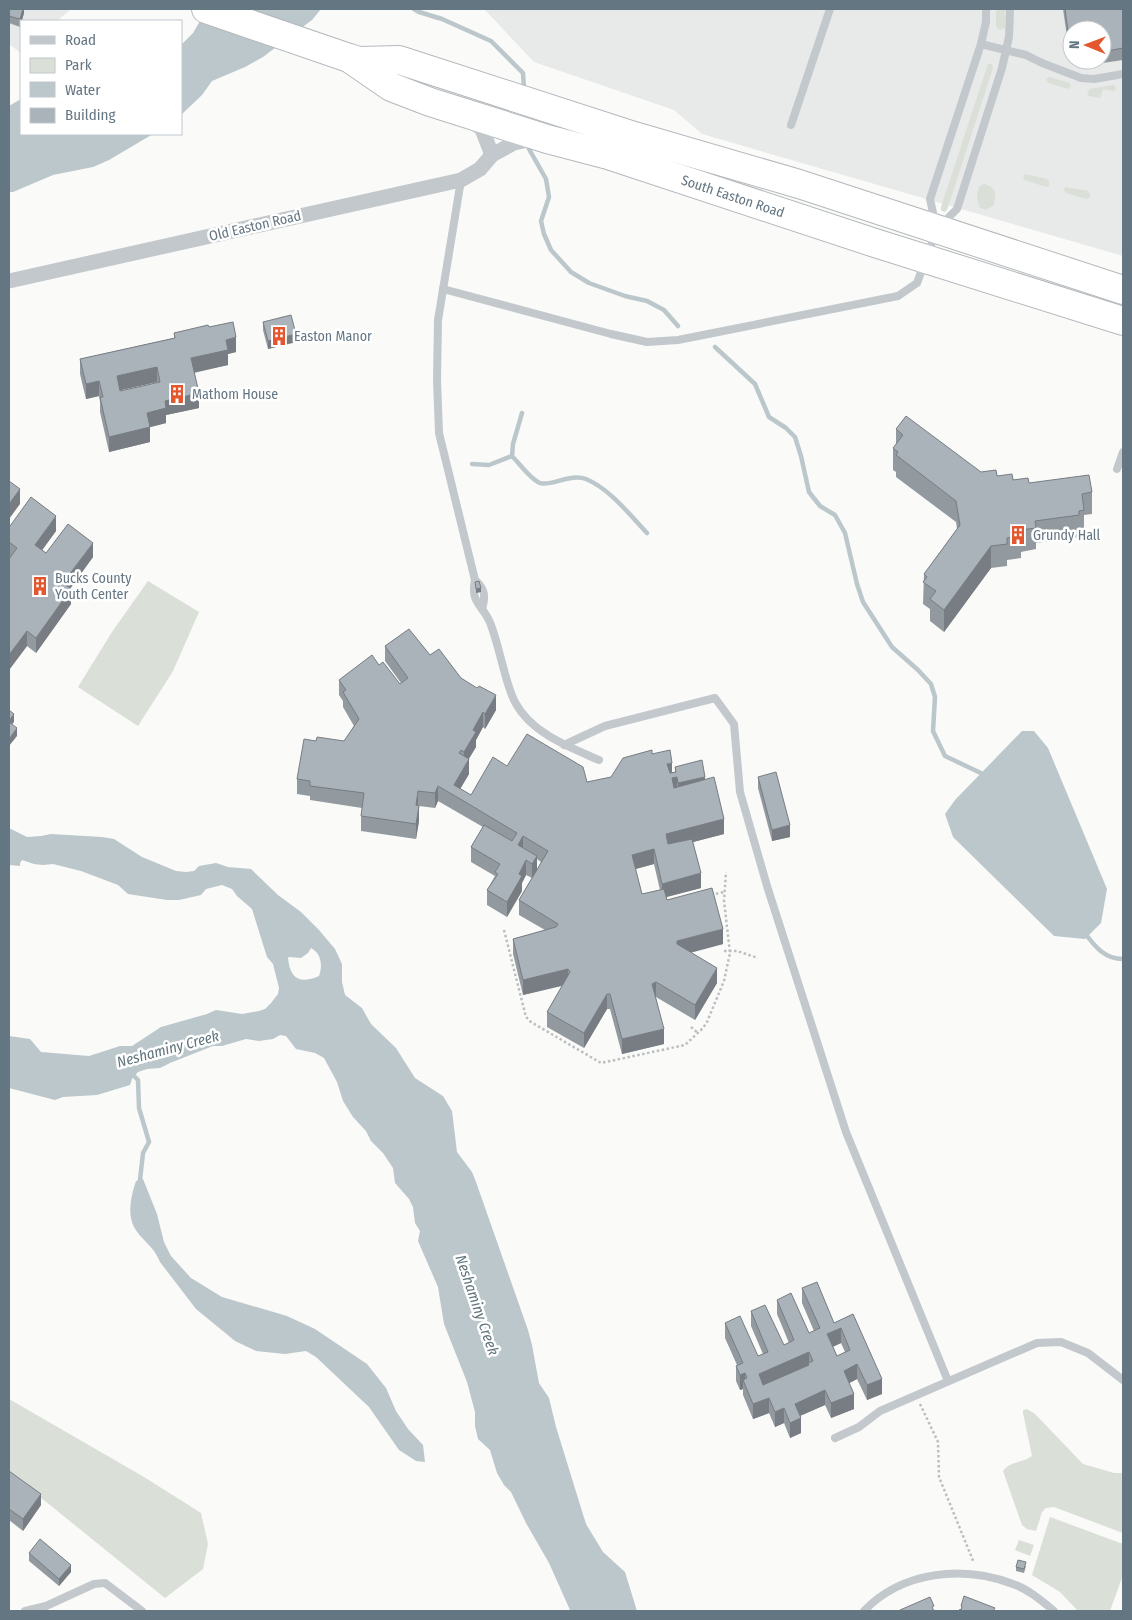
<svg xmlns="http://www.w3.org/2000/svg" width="1132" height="1620" font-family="'Fira Sans Condensed',sans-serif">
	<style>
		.built { fill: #e8e9e9; fill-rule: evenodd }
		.green { fill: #dadfd7 }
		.water { fill: #bbc7cb; fill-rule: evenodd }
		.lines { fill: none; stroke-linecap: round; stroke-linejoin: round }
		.stream { stroke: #bbc7cb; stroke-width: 4.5 }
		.highway-casing { stroke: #b4b9bd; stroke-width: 30 }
		.path { stroke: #bbbfc2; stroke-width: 2.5; stroke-dasharray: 2.5 2.5; stroke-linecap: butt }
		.lane { stroke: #c3c8cc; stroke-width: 8 }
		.street { stroke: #c3c8cc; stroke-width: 15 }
		.highway { stroke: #fff; stroke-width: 28 }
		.wall { fill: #929a9f; fill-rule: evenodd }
		.shaded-wall { fill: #777d82 }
		.building { fill: #aab3b9; stroke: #777d82; fill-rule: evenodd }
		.labels { text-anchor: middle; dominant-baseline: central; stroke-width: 5; stroke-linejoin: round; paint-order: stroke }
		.street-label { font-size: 14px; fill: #657683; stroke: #fff }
		.poi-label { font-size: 14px; fill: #657683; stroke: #fff; text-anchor: start }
		.water-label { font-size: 15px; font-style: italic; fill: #60757c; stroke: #fff }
	</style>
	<rect width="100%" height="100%" fill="#fafaf8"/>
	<g class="built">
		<polygon points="9,9 71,9 57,21 21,21 21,53 9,44"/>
		<path d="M 484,9 L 1123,9 L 1123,256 L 702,134 L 674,110 L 534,62 ZM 1072,30 L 1102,30 L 1102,60 L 1072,60 Z"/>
	</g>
	<g class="green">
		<polygon points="996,9 1005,9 1005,28 1000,30 996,27"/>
		<polygon points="988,64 992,64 993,68 947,210 944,212 941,210 941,207"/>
		<polygon points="1049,77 1070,83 1071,86 1068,89 1048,83 1046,79"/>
		<polygon points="1113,85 1116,87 1115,91 1103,89 1100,98 1089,96 1087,93 1090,89"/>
		<polygon points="1025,174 1047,179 1049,182 1049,186 1046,187 1025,180 1023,178"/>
		<path d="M 984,184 C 997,188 996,193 994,205 L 986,210 L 979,207 L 977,195 L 979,187 Z"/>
		<polygon points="1065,187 1088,191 1090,194 1090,198 1086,199 1066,193 1064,191"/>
		<polygon points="148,581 199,612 173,671 138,726 78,687 112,632"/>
		<polygon points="9,1399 144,1477 201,1513 208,1544 203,1569 165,1598 45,1501 9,1474"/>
		<path d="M 1027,1409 L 1035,1414 L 1083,1464 L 1114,1473 L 1123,1473 L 1123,1533 L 1054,1507 L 1046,1508 L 1042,1512 L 1036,1531 L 1027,1529 L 1022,1525 L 1003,1471 C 1010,1461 1023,1463 1032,1456 L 1023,1413 L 1023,1410 Z"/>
		<polygon points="1050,1517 1123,1544 1123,1575 1110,1611 1078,1611 1060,1592 1032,1575"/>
		<polygon points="1019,1540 1034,1545 1030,1556 1015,1550"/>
	</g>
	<g class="water">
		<polygon points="207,9 321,9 312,20 263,57 245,67 212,81 202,95 181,115 181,45 193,33"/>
		<polygon points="21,99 21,134 153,134 109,160 93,167 53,175 13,192 9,192 9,106"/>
		<polygon points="1022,731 1034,731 1048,748 1107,889 1101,923 1085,939 1054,936 953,837 945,814 955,800"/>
		<path d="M 9,828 L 27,837 L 41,836 L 51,834 L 102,837 L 114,839 L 142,857 L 176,871 L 186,872 L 194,871 L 199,866 L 216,863 L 228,867 L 251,869 L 278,895 L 301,912 L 319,930 L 335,949 L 342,964 L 342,982 L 345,995 L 362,1008 L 371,1024 L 396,1048 L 415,1078 L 443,1096 L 452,1111 L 457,1152 L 472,1172 L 476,1182 L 528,1330 L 532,1345 L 539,1383 L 549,1398 L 556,1427 L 586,1524 L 603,1552 L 625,1572 L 637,1611 L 570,1610 L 549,1563 L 526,1523 L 511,1492 L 504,1485 L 497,1473 L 490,1450 L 478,1439 L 475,1426 L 475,1412 L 467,1382 L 444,1324 L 438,1287 L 418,1241 L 420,1231 L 415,1223 L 413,1207 L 409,1199 L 395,1183 L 393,1168 L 383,1153 L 371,1141 L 366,1131 L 353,1117 L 343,1101 L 337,1082 L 324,1058 L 315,1053 L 296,1049 L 286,1036 L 280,1035 L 273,1039 L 259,1041 L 246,1039 L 222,1046 L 213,1046 L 170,1063 L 160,1068 L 147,1069 L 138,1072 L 132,1079 L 130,1085 L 97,1095 L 63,1097 L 55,1100 L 9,1088 L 9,1036 L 30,1039 L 41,1052 L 89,1056 L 120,1046 L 132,1046 L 161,1027 L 207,1014 L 216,1010 L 242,1014 L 259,1011 L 265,1009 L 271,1003 L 278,994 L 279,988 L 273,964 L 267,957 L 252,909 L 237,896 L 232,889 L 222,885 L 206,889 L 201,895 L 179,900 L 167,900 L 128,894 L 118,885 L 81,871 L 53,864 L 43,865 L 34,864 L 22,860 L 20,863 L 20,866 L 9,865 ZM 311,948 C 321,953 323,965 319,976 C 301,984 290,980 288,958 L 289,957 L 301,958 L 308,953 Z"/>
		<path d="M 143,1179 L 157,1214 L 164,1242 L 171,1256 L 191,1278 L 222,1297 L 287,1316 L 315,1329 L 367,1364 L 386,1388 L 396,1411 L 408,1429 L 423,1445 L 425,1462 L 416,1461 L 399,1450 L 369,1407 L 316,1357 L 306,1351 L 285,1354 L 256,1351 L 235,1341 L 196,1309 L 160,1262 C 154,1246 141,1240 134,1227 C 127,1213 131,1196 136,1181 Z"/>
	</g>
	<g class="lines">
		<g class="stream">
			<polyline points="414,9 419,12 442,19 491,41 523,73 524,89"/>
			<polyline points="529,149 546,179 549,197 541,221 544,234 551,250 571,272 589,283 625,296 647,301 664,310 678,326"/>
			<polyline points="715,347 755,384 769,417 786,428 795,437 801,456 809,492 820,506 835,515 845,533 857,584 863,602 892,647 918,670 931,684 935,697 933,731 945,756 985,775"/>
			<path d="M 512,456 C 520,464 530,479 540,483 C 550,487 571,473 586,479 C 610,489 629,514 647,533"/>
			<polyline points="472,464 489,465 512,456 513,444 522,413"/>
			<path d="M 1085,933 C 1095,947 1105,959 1123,959"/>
			<polyline points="131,1073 138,1080 139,1108 149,1142 143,1153 140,1180"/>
		</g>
		<g class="highway-casing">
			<g id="highway">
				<polyline points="206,9 349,58 359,61 399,60 634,136 799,184 1123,290"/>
				<path id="s1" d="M 349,58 L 391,87 L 430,102 L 547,139 L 608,155 L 875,243 L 1123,321"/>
			</g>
		</g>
		<g class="path">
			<polyline points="711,895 724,892"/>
			<polyline points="504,930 526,1017 531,1022 601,1063 685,1045 703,1028 707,1022 724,981 730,953 724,901 726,872"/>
			<polyline points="724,951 737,951 758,958"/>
			<polyline points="691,1027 698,1033"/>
			<polyline points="920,1404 938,1442 939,1477 974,1563"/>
		</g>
		<g class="lane">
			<polyline points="981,44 1026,55 1042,63 1081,78 1094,79 1123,74"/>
			<polyline points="791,125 830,9"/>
			<path d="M 461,180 L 438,320 L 437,380 L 439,433 L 475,580 C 470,604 483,604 491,625 C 498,644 502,665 508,684 C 510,690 512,697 515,702 C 531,733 569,747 599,760"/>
			<polyline points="935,222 930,199 981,44 986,22 986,9"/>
			<polyline points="443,289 611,334 647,342 678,340 898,296 917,283 937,229 957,209 1002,68 1009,37 1010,9"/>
			<polyline points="1117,469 1123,452"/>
			<path d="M 475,580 C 485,589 486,596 482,609"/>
			<polyline points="564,745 605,726 715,698 734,724 740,792 767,886 846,1132 948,1381"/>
			<polyline points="835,1438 859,1427 880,1411 1037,1343 1061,1342 1088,1353 1123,1380"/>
			<polyline points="25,1611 46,1606 94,1584 105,1583 142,1611"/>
			<path d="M 864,1611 C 902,1571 963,1565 1013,1584 C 1028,1589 1042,1601 1054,1611"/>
		</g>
		<g class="street">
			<polyline points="470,120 482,129 492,155"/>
			<polyline points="9,281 461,180 480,169 492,155 514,143 533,139"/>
		</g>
		<use href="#highway" class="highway"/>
	</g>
	<g class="wall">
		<polygon points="9,9 24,9 24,13 20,27 9,23"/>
		<polygon points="1063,9 1123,9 1123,60 1089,65 1077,60 1102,60 1102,30 1072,30 1072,58 1070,57"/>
		<polygon points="263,322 296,342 268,349 263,330"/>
		<path d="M 209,327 L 236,352 L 228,354 L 228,365 L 194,373 L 199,408 L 166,415 L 166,423 L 150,427 L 150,442 L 109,452 L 100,412 L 100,402 L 99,396 L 86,399 L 80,374 L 80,359 L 174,338 L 174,333 ZM 157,382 L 157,383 L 120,391 L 120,390 Z"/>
		<polygon points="896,429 981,472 1029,483 1092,492 1092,514 1084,515 1084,532 1079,533 1079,537 1036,543 1036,549 1021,552 1021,558 1007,560 1007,566 991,568 944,632 930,621 930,609 923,604 924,574 957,529 956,522 896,477 896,472 893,470 893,448 896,445"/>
		<polygon points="9,525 56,531 42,550 46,553 93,557 70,589 71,604 36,653 27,646 9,670 9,559 10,558 9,557"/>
		<path d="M 385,646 L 430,655 L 461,678 L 496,710 L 485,729 L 483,727 L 476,740 L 476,747 L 469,758 L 469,774 L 460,789 L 471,795 L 507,766 L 587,782 L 611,777 L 652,754 L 672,772 L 675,772 L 675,767 L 705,779 L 724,834 L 693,842 L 701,888 L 667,897 L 667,900 L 723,944 L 690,953 L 717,983 L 695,1020 L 656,997 L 664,1044 L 622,1054 L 610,1009 L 607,1009 L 584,1048 L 547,1027 L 547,1012 L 562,986 L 523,995 L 513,954 L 513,939 L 545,930 L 519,915 L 519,900 L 532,878 L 526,875 L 522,883 L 522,891 L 507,917 L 487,905 L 487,890 L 495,876 L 471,862 L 471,847 L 483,827 L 438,801 L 435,808 L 419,806 L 419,821 L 416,839 L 361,831 L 361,816 L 362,808 L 310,800 L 310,796 L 297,794 L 297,779 L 316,741 L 344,741 L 354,726 L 343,707 L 343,701 L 339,695 L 339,680 L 379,665 L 400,684 L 401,683 L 385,661 ZM 537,859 L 541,862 L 537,870 ZM 654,864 L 660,890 L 642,894 L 635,869 Z"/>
		<polygon points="758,777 790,837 772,841 758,788"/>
		<path d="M 802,1288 L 834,1323 L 853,1314 L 882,1394 L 867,1400 L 857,1379 L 849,1383 L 854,1409 L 831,1418 L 825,1405 L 800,1416 L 801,1433 L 790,1438 L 784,1423 L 775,1427 L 769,1413 L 753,1419 L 743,1395 L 743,1389 L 740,1390 L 736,1381 L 736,1366 L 737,1365 L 725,1338 L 725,1323 L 758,1356 L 763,1354 L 751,1326 L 751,1311 L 784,1345 L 789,1343 L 777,1314 L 777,1300 L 809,1333 L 814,1331 L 802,1303 ZM 841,1343 L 845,1352 L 837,1356 L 833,1347 Z"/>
		<polygon points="9,1471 41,1505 23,1531 9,1520"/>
		<polygon points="29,1553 71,1572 59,1586 29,1561"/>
		<polygon points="1026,1566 1024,1573 1016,1571 1016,1567"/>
	</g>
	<g class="shaded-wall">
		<polygon points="23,9 24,9 24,13 20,27 20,19"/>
		<polygon points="296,334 296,342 268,349 268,341"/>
		<polygon points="236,337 236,352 228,354 228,365 191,373 191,358 226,340"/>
		<polygon points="157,367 157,382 117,391 117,376"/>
		<polygon points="99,381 99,396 86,399 86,384"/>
		<polygon points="199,393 199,408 166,415 166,423 147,428 147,413 165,401"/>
		<polygon points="150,427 150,442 109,452 109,437"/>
		<polygon points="20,489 20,504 9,519 9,504"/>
		<polygon points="56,516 56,531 35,560 35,545"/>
		<polygon points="93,543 93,557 63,598 63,583"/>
		<polygon points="991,546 991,568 944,632 944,610"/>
		<polygon points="481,588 481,592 476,593 476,589"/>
		<polygon points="71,589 71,604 36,653 36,638"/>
		<polygon points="27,631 27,646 9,670 9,655"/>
		<polygon points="496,695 496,710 485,729 485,714"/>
		<polygon points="483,712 483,727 476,740 476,747 464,767 464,752 473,730"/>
		<polygon points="14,714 14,722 9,728 9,721"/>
		<polygon points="17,728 17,736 9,746 9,739"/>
		<polygon points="469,759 469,774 456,796 454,785"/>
		<polygon points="672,763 672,778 677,777 677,792 672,793 667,764"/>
		<polygon points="705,777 705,792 678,798 678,783"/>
		<polygon points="438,786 438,801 435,808 435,793"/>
		<polygon points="418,791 418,806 416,805"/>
		<polygon points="419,806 419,821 416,839 416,824"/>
		<polygon points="724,819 724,834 666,849 666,834"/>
		<polygon points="790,825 790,837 772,841 772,830"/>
		<polygon points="523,836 523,851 518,845"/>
		<polygon points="654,849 654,864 632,870 632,855"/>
		<polygon points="537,856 537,871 532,879 532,864"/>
		<polygon points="526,860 526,875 522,883 522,891 507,917 507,902 519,874"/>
		<polygon points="701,873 701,888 662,898 662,884"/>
		<polygon points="723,929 723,944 677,956 677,941"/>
		<polygon points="717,968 717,983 695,1020 695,1005"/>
		<polygon points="568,969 568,984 523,995 523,980"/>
		<polygon points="656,982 656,997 652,984"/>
		<polygon points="607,994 607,1009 584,1048 584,1033"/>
		<polygon points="664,1029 664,1044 622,1054 622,1039"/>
		<polygon points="841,1328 841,1343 827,1349 827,1334"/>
		<polygon points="809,1352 809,1367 808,1363 808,1368 759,1389 759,1374"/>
		<polygon points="857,1364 857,1379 844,1386 844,1371"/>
		<polygon points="745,1373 745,1385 743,1380 743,1389 740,1390 740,1375"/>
		<polygon points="882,1379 882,1394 867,1400 867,1385"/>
		<polygon points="825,1390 825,1405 795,1418 795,1404"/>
		<polygon points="854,1394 854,1409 831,1418 831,1403"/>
		<polygon points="769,1398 769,1413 753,1419 753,1404"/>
		<polygon points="784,1408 784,1423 775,1427 775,1412"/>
		<polygon points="801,1418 801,1433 790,1438 790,1423"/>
		<polygon points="41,1494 41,1505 23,1531 23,1519"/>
		<polygon points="71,1565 71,1572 59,1586 59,1579"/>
	</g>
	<g class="building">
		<polygon points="9,9 23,9 20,19 9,16"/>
		<polygon points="1065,9 1123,9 1123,48 1102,52 1102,30 1072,30 1072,46 1070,46"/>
		<polygon points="291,315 296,334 268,341 263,322"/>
		<path d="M 233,322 L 236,337 L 226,340 L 228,350 L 191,358 L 199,393 L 165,401 L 166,408 L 147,413 L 150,427 L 109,437 L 100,397 L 103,397 L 99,381 L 86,384 L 80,359 L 175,338 L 174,333 L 208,325 L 209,327 ZM 157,367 L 160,382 L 120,391 L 117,376 Z"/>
		<polygon points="906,416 981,472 996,470 997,476 1012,474 1013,480 1028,478 1029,483 1089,475 1092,492 1082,494 1084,510 1079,511 1079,515 1035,521 1036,528 1020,530 1021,536 1007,538 1007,544 991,546 944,610 930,599 936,591 923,582 927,577 924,574 960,525 956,501 896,455 898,452 893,448 903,435 896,429"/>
		<polygon points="9,481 20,489 9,504"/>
		<polygon points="31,497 56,516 35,545 46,553 68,524 93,543 63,583 71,589 36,638 27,631 9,655 9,559 17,548 9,542 9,525 10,526"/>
		<polygon points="479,581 481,588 476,589 475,582"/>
		<polygon points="409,629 430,655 439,649 461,678 477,688 479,686 496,695 485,714 483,712 473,730 476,732 464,752 461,750 459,753 469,759 454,785 471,795 493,757 507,766 527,734 583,767 587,782 611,777 623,758 652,750 652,754 670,750 672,763 667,764 670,773 676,772 675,767 702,760 705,777 678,783 677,777 672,778 674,788 714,777 724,819 666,834 668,844 692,839 701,873 662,884 654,849 632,855 642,894 664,889 667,900 712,888 723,929 677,941 677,944 717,968 695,1005 656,982 652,984 664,1029 622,1039 610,994 607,994 584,1033 547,1012 570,972 568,969 523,980 513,939 556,927 558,924 519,900 548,851 523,836 518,845 537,856 532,864 526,860 519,874 522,876 507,902 487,890 498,874 495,872 500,864 471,847 484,825 512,841 517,833 467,803 438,786 435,793 418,791 416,805 419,806 416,824 361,816 364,793 310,786 310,781 297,779 304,739 316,741 317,737 344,741 359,719 343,692 346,690 339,680 372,655 379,665 383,662 400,684 408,678 385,646"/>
		<polygon points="9,710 14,714 9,721"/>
		<polygon points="9,722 17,728 9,739"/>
		<polygon points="776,772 790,825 772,830 758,777"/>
		<path d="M 817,1282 L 834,1323 L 853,1314 L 882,1379 L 867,1385 L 857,1364 L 844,1371 L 854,1394 L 831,1403 L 825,1390 L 795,1404 L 801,1418 L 790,1423 L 784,1408 L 775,1412 L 769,1398 L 753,1404 L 743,1380 L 747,1378 L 745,1373 L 740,1375 L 736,1366 L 743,1363 L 725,1323 L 740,1316 L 758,1356 L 768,1352 L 751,1311 L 765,1305 L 784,1345 L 794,1340 L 777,1300 L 791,1293 L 809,1333 L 820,1328 L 802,1288 ZM 841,1328 L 850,1350 L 837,1356 L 827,1334 ZM 809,1352 L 813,1361 L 808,1363 L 809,1365 L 763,1385 L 759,1374 Z"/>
		<polygon points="9,1471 41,1494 23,1519 9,1509"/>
		<polygon points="40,1539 71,1565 59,1579 29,1553"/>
		<polygon points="1018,1560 1026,1562 1024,1569 1016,1567"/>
		<polygon points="964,1596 995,1608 993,1611 959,1611 960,1609 961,1610 962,1606 961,1606"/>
		<polygon points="930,1597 934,1606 932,1607 934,1611 935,1610 936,1611 901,1611 900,1610"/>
	</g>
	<defs>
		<g id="building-bare" transform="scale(1.5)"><path d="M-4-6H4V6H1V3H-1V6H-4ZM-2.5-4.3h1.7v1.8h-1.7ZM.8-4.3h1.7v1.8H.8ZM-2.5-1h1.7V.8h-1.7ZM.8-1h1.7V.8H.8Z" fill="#e4572e" stroke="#fff" stroke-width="2.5" paint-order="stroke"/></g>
	</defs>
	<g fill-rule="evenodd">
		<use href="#building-bare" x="279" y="336"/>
		<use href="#building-bare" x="177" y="394"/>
		<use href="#building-bare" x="1018" y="535"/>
		<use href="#building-bare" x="40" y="586"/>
	</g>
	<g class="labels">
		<g class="street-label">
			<text stroke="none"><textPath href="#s1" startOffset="410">South Easton Road</textPath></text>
			<text transform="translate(255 226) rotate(-13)">Old Easton Road</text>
		</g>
		<g class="poi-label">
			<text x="294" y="336">Easton Manor</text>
			<text x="192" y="394">Mathom House</text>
			<text x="1033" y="535">Grundy Hall</text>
			<text x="55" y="578">Bucks County<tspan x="55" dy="16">Youth Center</tspan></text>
		</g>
		<g class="water-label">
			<text transform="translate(168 1049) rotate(-15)">Neshaminy Creek</text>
			<text transform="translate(477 1305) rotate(71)">Neshaminy Creek</text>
		</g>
	</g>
	<rect width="1132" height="1620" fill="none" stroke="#657683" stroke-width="20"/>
	<rect x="20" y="20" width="162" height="115" fill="#ffffff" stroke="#c1c8cd"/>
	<rect x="30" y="36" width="25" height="8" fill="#c3c8cc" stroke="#c1c8cd"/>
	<text x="65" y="45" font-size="15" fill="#657683">Road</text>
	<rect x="30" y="58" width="25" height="15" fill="#dadfd7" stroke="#c1c8cd"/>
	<text x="65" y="70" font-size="15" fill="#657683">Park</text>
	<rect x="30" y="82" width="25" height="15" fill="#bbc7cb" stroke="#c1c8cd"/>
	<text x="65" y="95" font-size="15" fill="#657683">Water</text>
	<rect x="30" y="108" width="25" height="15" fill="#aab3b9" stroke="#c1c8cd"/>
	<text x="65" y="120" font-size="15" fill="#657683">Building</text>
	<g transform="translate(1087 45) rotate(271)"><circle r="24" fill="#ffffff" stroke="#c1c8cd"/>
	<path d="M0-4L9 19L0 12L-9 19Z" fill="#e4572e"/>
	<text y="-8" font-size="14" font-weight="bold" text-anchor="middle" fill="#657683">N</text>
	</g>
</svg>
